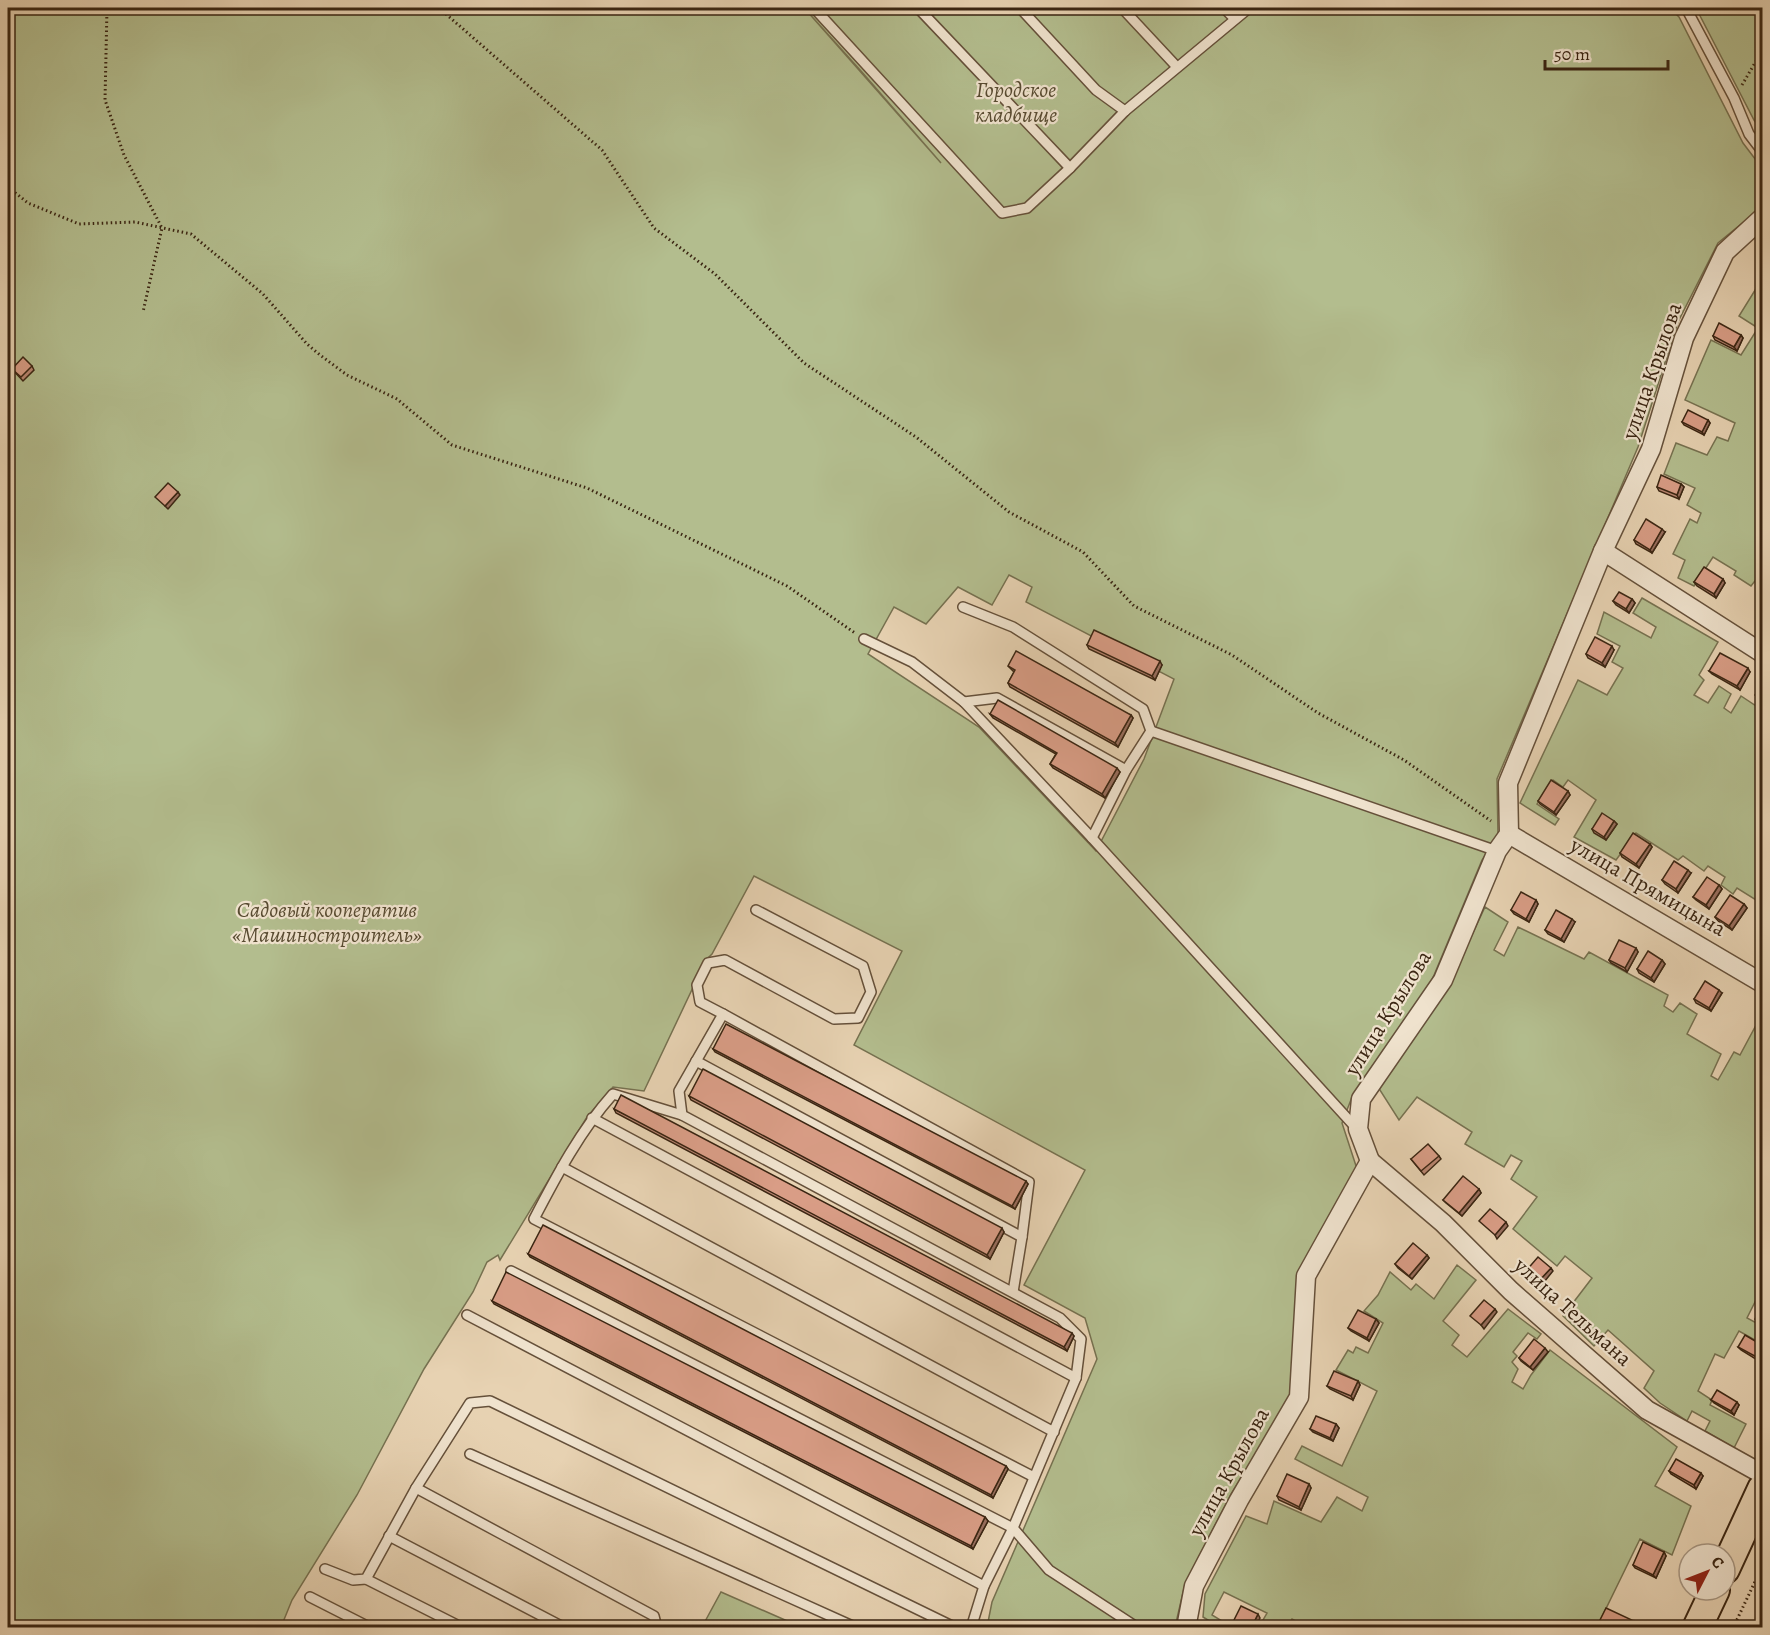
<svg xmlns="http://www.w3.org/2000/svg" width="1770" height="1635" font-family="Alegreya,serif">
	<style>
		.green { fill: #b3bd8e; stroke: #767150; stroke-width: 1.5; fill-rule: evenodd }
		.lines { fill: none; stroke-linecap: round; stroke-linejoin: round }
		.lane-casing { stroke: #65503a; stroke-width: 12 }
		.street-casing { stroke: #65503a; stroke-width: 21 }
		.primary-casing { stroke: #3a2512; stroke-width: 32 }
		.path { stroke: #3a2512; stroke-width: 3; stroke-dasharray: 1.5 3; stroke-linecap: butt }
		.lane { stroke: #efe2cd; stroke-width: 9 }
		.street { stroke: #efe2cd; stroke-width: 18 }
		.primary { stroke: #e7d2b2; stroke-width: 28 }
		.wall { fill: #bb8773; stroke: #3a2512; stroke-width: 1.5 }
		.shaded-wall { fill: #986e5e; stroke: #3a2512; stroke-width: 1.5 }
		.building { fill: #d99d86; stroke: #3a2512; stroke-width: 1.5 }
		.labels { text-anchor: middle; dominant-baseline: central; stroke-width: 4.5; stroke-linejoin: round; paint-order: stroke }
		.park-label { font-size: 22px; font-style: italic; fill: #584b31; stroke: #efe2cd }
		.street-label { font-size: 22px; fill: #3a2512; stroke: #efe2cd }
	</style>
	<rect width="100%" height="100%" fill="#e7d2b2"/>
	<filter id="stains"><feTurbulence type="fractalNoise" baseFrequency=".00333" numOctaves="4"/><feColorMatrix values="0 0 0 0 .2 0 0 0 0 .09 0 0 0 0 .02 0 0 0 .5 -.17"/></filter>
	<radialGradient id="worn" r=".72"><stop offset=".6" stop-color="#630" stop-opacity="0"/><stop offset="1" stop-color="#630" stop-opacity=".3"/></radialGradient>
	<g class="green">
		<path d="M 8,8 L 1670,8 L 1679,17 L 1743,143 L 1762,168 L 1762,207 L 1718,243 L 1678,322 L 1638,447 L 1497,779 L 1498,836 L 1482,860 L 1432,980 L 1352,1097 L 1342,1123 L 1358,1172 L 1299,1277 L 1291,1397 L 1231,1494 L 1185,1584 L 1175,1627 L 987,1627 L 992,1602 L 1097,1359 L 1085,1318 L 1024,1285 L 1085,1170 L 854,1045 L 902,951 L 754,876 L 712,954 L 706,960 L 644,1091 L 613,1087 L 587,1117 L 500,1260 L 498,1255 L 487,1262 L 473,1292 L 424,1369 L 357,1495 L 292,1600 L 281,1627 L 8,1628 ZM 806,10 L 861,71 L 941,163 ZM 1009,575 L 1032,587 L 1026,602 L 1174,679 L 1144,759 L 1096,851 L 979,727 L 868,654 L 894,607 L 926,624 L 958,587 L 992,605 Z"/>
		<polygon points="1696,8 1762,8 1762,132 1754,120"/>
		<polygon points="1762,279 1762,572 1751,586 1734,575 1736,571 1713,557 1694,586 1678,578 1685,560 1673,554 1690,519 1697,523 1701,513 1687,505 1695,488 1664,474 1676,443 1707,455 1717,437 1728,441 1735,423 1685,400 1711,340 1741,355 1758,328 1739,316"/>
		<polygon points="1642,598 1718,642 1699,675 1704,680 1694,695 1708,703 1719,686 1731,694 1724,708 1731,713 1741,696 1762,710 1762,890 1756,900 1737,888 1733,894 1721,885 1725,877 1708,866 1704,871 1683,856 1678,860 1636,833 1616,860 1574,837 1596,800 1568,780 1563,787 1553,780 1537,804 1559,819 1555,825 1520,803 1578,680 1607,695 1623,668 1612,662 1620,646 1597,634 1604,612 1651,638 1656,627 1633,613"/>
		<polygon points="1485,907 1508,922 1494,950 1504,956 1518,927 1584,959 1589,952 1668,995 1664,1006 1673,1012 1680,1003 1697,1014 1687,1034 1721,1054 1711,1076 1718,1080 1734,1052 1740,1055 1762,1014 1762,1259 1756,1270 1762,1273 1762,1288 1747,1318 1762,1326 1762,1344 1739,1331 1724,1358 1715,1354 1698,1391 1712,1400 1710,1405 1746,1424 1734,1448 1705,1431 1710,1421 1692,1411 1687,1421 1660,1403 1644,1388 1654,1371 1608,1330 1594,1346 1563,1316 1592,1278 1565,1256 1557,1266 1513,1229 1537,1197 1511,1179 1522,1161 1511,1155 1504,1167 1465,1144 1472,1132 1417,1097 1399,1120 1378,1087 1458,965"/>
		<polygon points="1457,1265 1476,1280 1443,1321 1459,1335 1452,1345 1467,1357 1508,1309 1541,1334 1537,1339 1528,1333 1513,1352 1517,1356 1512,1362 1518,1369 1512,1382 1523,1389 1531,1375 1550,1350 1677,1447 1655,1486 1691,1506 1672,1555 1640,1539 1598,1625 1601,1627 1309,1628 1292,1619 1287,1627 1259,1627 1267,1613 1224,1592 1212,1615 1222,1621 1219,1627 1203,1617 1205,1594 1246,1516 1267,1524 1274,1501 1321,1522 1337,1497 1362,1511 1368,1497 1295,1459 1302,1446 1342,1466 1377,1391 1336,1370 1348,1350 1353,1353 1356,1347 1368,1353 1383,1323 1364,1311 1378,1295 1390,1272 1411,1290 1416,1284 1434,1299"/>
		<polygon points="721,1592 801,1627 702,1627"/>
	</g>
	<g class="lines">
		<g class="lane-casing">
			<g id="lane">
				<polyline points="814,8 1002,213 1027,208 1070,168 1125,111 1249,8"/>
				<polyline points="918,8 1070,168"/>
				<polyline points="1020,8 1096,90 1125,111"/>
				<polyline points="1122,8 1177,67"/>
				<polyline points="1224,8 1235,19"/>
				<polyline points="1686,8 1734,98 1749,134 1762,151"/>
				<polyline points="963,607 1013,627 1143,709 1151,731 1126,770 1092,838"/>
				<polyline points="864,639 912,662 964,702 1092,838 1357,1129"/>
				<polyline points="964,702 997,698 1126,770"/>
				<polyline points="1151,731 1497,851"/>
				<polyline points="756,910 863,966 871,992 858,1018 834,1019 725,960 708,963 697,985 700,1002 723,1014 679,1091 682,1115 1060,1318 1081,1339 1076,1378 1013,1528 1049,1570 1138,1628"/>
				<polyline points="723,1014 1029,1182 1022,1237"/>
				<polyline points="696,1061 1022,1237 1013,1292"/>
				<path d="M 682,1115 L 613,1094 C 580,1131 557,1175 534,1219 L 1034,1477"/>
				<polyline points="592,1118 1076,1378"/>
				<polyline points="562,1167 1054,1432"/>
				<polyline points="511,1271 1013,1528 984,1586 971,1628"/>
				<polyline points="467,1315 984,1586"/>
				<polyline points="470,1454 857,1628"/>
				<polyline points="416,1488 654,1616 657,1628"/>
				<polyline points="389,1536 565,1628"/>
				<polyline points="325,1569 353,1580 366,1579 416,1488 470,1403 490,1401 956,1628"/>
				<polyline points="366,1579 463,1628"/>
				<polyline points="310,1597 371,1628"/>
			</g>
		</g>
		<g class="street-casing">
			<g id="street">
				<polyline points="1603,551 1651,449 1684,338 1725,252 1762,218"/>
				<polyline points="1509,834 1762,983"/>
				<polyline points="1370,1161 1443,1223 1511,1291 1647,1410 1762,1474"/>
				<polyline points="1186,1628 1194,1586 1239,1500 1299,1397 1306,1276 1370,1161 1358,1129 1361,1099 1443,980 1497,851 1509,834 1508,783 1603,551 1762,653"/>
			</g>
		</g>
		<g class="primary-casing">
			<g id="primary">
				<polyline points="1725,1569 1762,1489"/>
				<polyline points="1697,1628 1715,1590"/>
			</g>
		</g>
		<g class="path">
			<polyline points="107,8 105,100 124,155 162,228 143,312"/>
			<polyline points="439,8 602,150 654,228 715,274 804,363 916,437 1009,512 1083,552 1134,606 1232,655 1318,713 1404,760 1491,821"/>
			<polyline points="1742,85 1762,51"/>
			<polyline points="8,187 28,203 79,224 135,222 191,234 263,294 307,344 320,355 347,375 397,399 452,445 587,488 787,586 855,633"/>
			<polyline points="1733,1628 1762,1567"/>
		</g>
		<use href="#lane" class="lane"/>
		<use href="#street" class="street"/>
		<use href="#primary" class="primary"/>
	</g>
	<g class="wall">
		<polygon points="1741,335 1743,338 1737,351 1715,340 1713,336"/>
		<polygon points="32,366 34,370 23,381 12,369"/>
		<polygon points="1708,420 1710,423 1704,435 1684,425 1682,422"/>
		<polygon points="1681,484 1684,487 1679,499 1659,491 1657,487"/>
		<polygon points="1665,532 1652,553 1636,544 1634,540"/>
		<polygon points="1723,579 1725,583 1716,598 1697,586 1694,582"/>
		<polygon points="1632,599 1635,603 1629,613 1616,605 1613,601"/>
		<polygon points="1087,645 1162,665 1155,680 1089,649"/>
		<polygon points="1614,650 1605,667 1588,658 1586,654"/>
		<polygon points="1008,666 1131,715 1133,718 1118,747 1010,687 1008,683 1014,672"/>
		<polygon points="1709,671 1750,672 1740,690 1712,674"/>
		<polygon points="990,714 1120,772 1105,798 1053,768 1050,764 1056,754 993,718"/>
		<polygon points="1568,791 1570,795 1556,815 1540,804 1538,801"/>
		<polygon points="1614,821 1617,824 1606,840 1594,833 1592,829"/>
		<polygon points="1650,844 1652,847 1639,868 1622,857 1620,853"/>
		<polygon points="1691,873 1678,893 1665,884 1662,880"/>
		<polygon points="1719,885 1722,889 1709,909 1696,900 1693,897"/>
		<polygon points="1536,900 1538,904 1529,922 1514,914 1511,910"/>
		<polygon points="1744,904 1747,908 1732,930 1718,921 1715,917"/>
		<polygon points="1575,922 1564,942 1548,934 1545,930"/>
		<polygon points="1636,948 1638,952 1627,972 1611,963 1609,960"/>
		<polygon points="1662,960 1665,964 1654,982 1639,973 1637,969"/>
		<polygon points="1722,993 1711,1011 1696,1003 1694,999"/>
		<polygon points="713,1049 1028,1184 1015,1209 715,1052"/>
		<polygon points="689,1096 1004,1232 990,1259 691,1100"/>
		<polygon points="614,1109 1074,1336 1067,1351 616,1113"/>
		<polygon points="1439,1156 1441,1159 1424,1175 1411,1159"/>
		<polygon points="1479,1189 1481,1193 1462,1216 1446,1203 1443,1200"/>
		<polygon points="528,1254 1006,1466 1008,1469 993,1498 530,1257"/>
		<polygon points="1427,1255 1429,1258 1412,1279 1398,1268 1395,1264"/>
		<polygon points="492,1301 985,1517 988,1521 973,1549 494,1304"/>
		<polygon points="1376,1319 1379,1323 1369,1341 1351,1331 1348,1328"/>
		<polygon points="1762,1345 1762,1363 1741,1350 1738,1347"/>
		<polygon points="1548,1352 1533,1370 1521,1361 1519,1358"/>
		<polygon points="1358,1381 1360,1385 1353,1400 1330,1389 1327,1386"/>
		<polygon points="1711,1400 1739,1405 1734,1415 1714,1403"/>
		<polygon points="1336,1424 1339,1428 1333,1441 1313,1432 1310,1429"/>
		<polygon points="1669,1471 1703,1476 1696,1489 1671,1474"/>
		<polygon points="1309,1484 1311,1488 1301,1510 1279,1500 1277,1496"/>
		<polygon points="1664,1552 1666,1556 1656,1578 1635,1568 1633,1565"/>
		<polygon points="1634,1621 1636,1625 1635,1628 1606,1628 1601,1625 1599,1622"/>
	</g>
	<g class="shaded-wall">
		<polygon points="1741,335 1743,338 1737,351 1734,347"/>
		<polygon points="1708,420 1710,423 1704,435 1702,432"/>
		<polygon points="1681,484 1684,487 1679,499 1677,495"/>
		<polygon points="178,492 180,495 168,509 165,506"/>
		<polygon points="1662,529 1665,532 1652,553 1650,550"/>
		<polygon points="1723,579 1725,583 1716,598 1714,594"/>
		<polygon points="1632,599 1635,603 1629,613 1626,609"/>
		<polygon points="1612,646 1614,650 1605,667 1602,663"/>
		<polygon points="1160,661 1162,665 1155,680 1152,676"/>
		<polygon points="1748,668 1750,672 1740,690 1737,686"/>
		<polygon points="1131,715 1133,718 1118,747 1115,743"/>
		<polygon points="1117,768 1120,772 1105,798 1102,794"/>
		<polygon points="1568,791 1570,795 1556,815 1554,812"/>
		<polygon points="1614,821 1617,824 1606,840 1604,837"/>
		<polygon points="1650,844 1652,847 1639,868 1636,864"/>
		<polygon points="1688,870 1691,873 1678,893 1676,889"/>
		<polygon points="1719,885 1722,889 1709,909 1706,905"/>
		<polygon points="1536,900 1538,904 1529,922 1526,919"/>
		<polygon points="1744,904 1747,908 1732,930 1729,926"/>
		<polygon points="1572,919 1575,922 1564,942 1561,939"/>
		<polygon points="1636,948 1638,952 1627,972 1625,968"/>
		<polygon points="1662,960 1665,964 1654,982 1651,978"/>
		<polygon points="1719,990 1722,993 1711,1011 1709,1008"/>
		<polygon points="1026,1181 1028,1184 1015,1209 1012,1206"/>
		<polygon points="1479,1189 1481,1193 1462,1216 1459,1213"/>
		<polygon points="1506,1222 1508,1226 1497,1239 1495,1235"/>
		<polygon points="1002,1228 1004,1232 990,1259 987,1255"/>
		<polygon points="1427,1255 1429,1258 1412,1279 1409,1276"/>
		<polygon points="1551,1268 1553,1271 1540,1287 1537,1283"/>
		<polygon points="1495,1309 1497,1312 1484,1329 1481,1325"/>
		<polygon points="1376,1319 1379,1323 1369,1341 1367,1338"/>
		<polygon points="1072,1333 1074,1336 1067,1351 1064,1347"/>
		<polygon points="1545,1348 1548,1352 1533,1370 1530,1367"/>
		<polygon points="1358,1381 1360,1385 1353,1400 1351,1396"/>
		<polygon points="1737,1402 1739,1405 1734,1415 1731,1411"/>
		<polygon points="1336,1424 1339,1428 1333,1441 1330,1438"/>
		<polygon points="1006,1466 1008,1469 993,1498 991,1495"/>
		<polygon points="1701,1473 1703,1476 1696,1489 1694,1485"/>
		<polygon points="1309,1484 1311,1488 1301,1510 1299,1507"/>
		<polygon points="985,1517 988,1521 973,1549 971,1546"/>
		<polygon points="1664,1552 1666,1556 1656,1578 1653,1575"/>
		<polygon points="1258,1614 1260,1618 1255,1628 1251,1628"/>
		<polygon points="1634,1621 1636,1625 1635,1628 1631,1628"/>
	</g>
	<g class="building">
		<polygon points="1719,323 1741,335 1734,347 1713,336"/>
		<polygon points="23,357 32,366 21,377 12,369"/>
		<polygon points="1688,410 1708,420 1702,432 1682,422"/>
		<polygon points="1661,475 1681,484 1677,495 1657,487"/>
		<polygon points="168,483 178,492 165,506 155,497"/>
		<polygon points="1646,519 1662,529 1650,550 1634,540"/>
		<polygon points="1704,567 1723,579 1714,594 1694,582"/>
		<polygon points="1619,592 1632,599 1626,609 1613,601"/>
		<polygon points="1762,612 1762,623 1757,620"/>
		<polygon points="1094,630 1160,661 1152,676 1087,645"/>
		<polygon points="1595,637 1612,646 1602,663 1586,654"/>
		<polygon points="1016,651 1131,715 1115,743 1008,683 1015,670 1008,666"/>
		<polygon points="1720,653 1748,668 1737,686 1709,671"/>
		<polygon points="1762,683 1762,700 1755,695"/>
		<polygon points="998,700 1117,768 1102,794 1050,764 1057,753 990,714"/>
		<polygon points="1551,780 1568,791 1554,812 1538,801"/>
		<polygon points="1602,813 1614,821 1604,837 1592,829"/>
		<polygon points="1633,833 1650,844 1636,864 1620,853"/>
		<polygon points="1674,861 1688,870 1676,889 1662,880"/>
		<polygon points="1707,877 1719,885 1706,905 1693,897"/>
		<polygon points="1521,892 1536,900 1526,919 1511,910"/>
		<polygon points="1730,895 1744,904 1729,926 1715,917"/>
		<polygon points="1556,910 1572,919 1561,939 1545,930"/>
		<polygon points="1619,940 1636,948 1625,968 1609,960"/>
		<polygon points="1648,951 1662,960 1651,978 1637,969"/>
		<polygon points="1705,981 1719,990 1709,1008 1694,999"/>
		<polygon points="726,1024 1026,1181 1012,1206 713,1049"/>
		<polygon points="703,1069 1002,1228 987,1255 689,1096"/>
		<polygon points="621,1095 1072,1333 1064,1347 614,1109"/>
		<polygon points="1428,1144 1439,1156 1421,1171 1411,1159"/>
		<polygon points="1463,1176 1479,1189 1459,1213 1443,1200"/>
		<polygon points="1490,1209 1506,1222 1495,1235 1479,1221"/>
		<polygon points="543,1225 1006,1466 991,1495 528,1254"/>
		<polygon points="1413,1243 1427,1255 1409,1276 1395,1264"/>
		<polygon points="1538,1257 1551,1268 1537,1283 1525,1272"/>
		<polygon points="506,1272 985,1517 971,1546 492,1301"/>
		<polygon points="1484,1300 1495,1309 1481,1325 1470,1316"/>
		<polygon points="1762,1305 1762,1322 1755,1319"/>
		<polygon points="1358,1310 1376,1319 1367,1338 1348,1328"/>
		<polygon points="1745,1335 1762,1345 1762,1360 1738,1347"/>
		<polygon points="1534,1339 1545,1348 1530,1367 1519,1358"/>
		<polygon points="1334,1371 1358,1381 1351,1396 1327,1386"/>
		<polygon points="1717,1390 1737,1402 1731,1411 1711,1400"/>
		<polygon points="1316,1416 1336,1424 1330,1438 1310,1429"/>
		<polygon points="1676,1459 1701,1473 1694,1485 1669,1471"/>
		<polygon points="1287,1474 1309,1484 1299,1507 1277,1496"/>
		<polygon points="1643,1542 1664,1552 1653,1575 1633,1565"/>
		<polygon points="1241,1606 1258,1614 1251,1628 1243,1628 1233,1622"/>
		<polygon points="1606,1608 1634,1621 1631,1628 1611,1628 1599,1622"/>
	</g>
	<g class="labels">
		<g class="park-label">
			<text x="1016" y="90">Городское<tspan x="1016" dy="25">кладбище</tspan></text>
			<text x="327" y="910">Садовый кооператив<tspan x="327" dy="25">«Машиностроитель»</tspan></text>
		</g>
		<g class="street-label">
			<text transform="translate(1652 371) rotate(-71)">улица Крылова</text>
			<text transform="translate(1648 887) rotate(30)">улица Прямицына</text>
			<text transform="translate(1388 1013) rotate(-58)">улица Крылова</text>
			<text transform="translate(1573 1312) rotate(42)">улица Тельмана</text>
			<text transform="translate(1229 1472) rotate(-61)">улица Крылова</text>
		</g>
	</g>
	<rect width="1770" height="1635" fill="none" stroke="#e7d2b2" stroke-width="30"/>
	<rect x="9" y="9" width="1752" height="1617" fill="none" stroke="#3a2512" stroke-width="3"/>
	<rect x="15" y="15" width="1740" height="1605" fill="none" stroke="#3a2512" stroke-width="1.5"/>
	<g transform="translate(1707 1572) rotate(48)"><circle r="28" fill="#efe2cd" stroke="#a79682" stroke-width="1.5"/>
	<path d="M0-4.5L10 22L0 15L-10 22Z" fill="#8f2418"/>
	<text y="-9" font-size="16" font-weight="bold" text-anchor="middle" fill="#3a2512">С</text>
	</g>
	<path d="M1545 60v9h123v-9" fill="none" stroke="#3a2512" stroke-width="3"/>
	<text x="1554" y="60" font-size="18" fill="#3a2512" stroke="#efe2cd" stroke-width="4.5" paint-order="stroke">50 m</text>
	<rect width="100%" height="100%" filter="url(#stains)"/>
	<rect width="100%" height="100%" fill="url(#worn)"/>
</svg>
